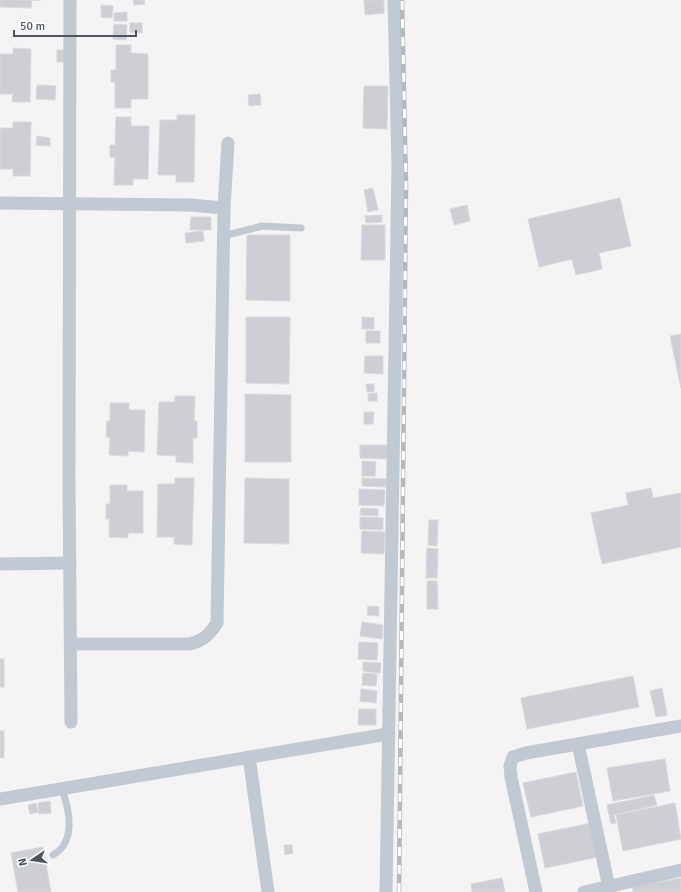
<svg xmlns="http://www.w3.org/2000/svg" width="681" height="892" font-family="Signika,sans-serif">
	<style>
		.building { fill: #cdcfd5; stroke: #d7d9de }
		.lines { fill: none; stroke-linecap: round; stroke-linejoin: round }
		.service { stroke: #c1cad2; stroke-width: 7 }
		.minor { stroke: #c1cad2; stroke-width: 13 }
		.rail-casing { stroke: #b5b8bd; stroke-width: 4.5 }
		.rail { stroke: #fff; stroke-width: 3; stroke-dasharray: 9; stroke-linecap: butt }
	</style>
	<rect width="100%" height="100%" fill="#f5f3f3"/>
	<g class="building">
		<polygon points="0,0 41,0 32,0 31,8 0,7"/>
		<polygon points="133,0 144,0 145,4 134,5"/>
		<polygon points="364,0 384,0 384,13 365,15"/>
		<polygon points="101,5 113,6 112,18 101,17"/>
		<polygon points="127,12 127,21 114,21 114,13"/>
		<polygon points="130,23 142,23 142,33 130,32"/>
		<polygon points="114,24 127,25 126,40 113,39"/>
		<polygon points="116,45 131,45 131,53 148,54 148,99 131,99 131,108 115,108 115,82 111,82 111,70 116,70"/>
		<polygon points="13,48 31,49 30,102 12,102 13,94 0,94 0,54 13,54"/>
		<rect x="57" y="50" width="11" height="12"/>
		<polygon points="37,85 56,86 55,100 36,99"/>
		<polygon points="364,86 388,86 387,129 363,128"/>
		<polygon points="260,94 261,105 249,106 248,95"/>
		<polygon points="177,115 195,115 194,182 176,182 176,175 158,175 160,120 177,120"/>
		<polygon points="116,117 131,117 131,126 149,126 148,179 133,179 133,185 114,185 115,158 110,157 110,145 115,145"/>
		<polygon points="13,122 31,122 30,176 13,176 13,169 0,169 0,128 13,128"/>
		<polygon points="37,136 50,138 50,146 36,145"/>
		<polygon points="373,188 378,210 368,212 364,190"/>
		<polygon points="620,198 631,246 599,253 602,269 576,275 572,259 539,267 528,219"/>
		<polygon points="467,205 470,221 454,225 450,209"/>
		<polygon points="382,215 382,222 366,223 365,216"/>
		<polygon points="191,217 211,217 211,230 190,230"/>
		<polygon points="362,225 385,225 385,260 361,260"/>
		<polygon points="203,231 204,241 186,243 185,233"/>
		<polygon points="247,235 290,235 290,301 246,300"/>
		<polygon points="246,317 290,317 289,384 246,383"/>
		<polygon points="362,317 374,318 374,329 362,329"/>
		<rect x="366" y="331" width="14" height="12"/>
		<polygon points="681,334 681,388 670,336"/>
		<polygon points="365,356 383,356 383,374 364,373"/>
		<polygon points="366,384 374,384 374,392 367,392"/>
		<polygon points="377,393 377,401 368,401 368,394"/>
		<polygon points="245,394 291,395 291,462 245,462"/>
		<polygon points="175,396 195,396 194,421 197,421 197,438 193,438 193,463 176,462 176,456 157,455 159,402 175,402"/>
		<polygon points="110,403 129,403 129,410 145,410 144,452 128,451 128,456 109,455 110,438 106,437 107,421 110,421"/>
		<polygon points="364,412 374,412 373,424 364,424"/>
		<polygon points="360,445 387,445 387,459 360,458"/>
		<polygon points="362,461 376,462 375,476 362,476"/>
		<polygon points="175,478 194,478 192,545 174,544 174,537 157,537 158,484 175,484"/>
		<polygon points="245,478 289,479 289,544 244,543"/>
		<polygon points="362,478 386,479 386,487 362,486"/>
		<polygon points="110,485 127,485 127,491 143,491 143,533 128,533 128,538 109,537 109,519 106,519 106,504 110,504"/>
		<polygon points="651,488 653,498 681,493 681,547 602,564 591,513 628,505 626,493"/>
		<polygon points="359,489 385,490 384,506 359,505"/>
		<polygon points="361,508 378,509 378,516 360,515"/>
		<polygon points="360,517 383,518 383,530 360,529"/>
		<polygon points="429,520 438,520 437,546 428,545"/>
		<polygon points="362,531 385,532 384,554 361,553"/>
		<polygon points="427,548 438,549 437,578 426,578"/>
		<polygon points="427,581 437,581 438,609 427,609"/>
		<polygon points="368,606 379,607 379,616 367,615"/>
		<polygon points="362,622 383,625 382,639 360,636"/>
		<polygon points="359,642 378,643 377,660 358,659"/>
		<rect x="0" y="659" width="4" height="28"/>
		<polygon points="363,662 381,663 380,673 363,671"/>
		<polygon points="363,673 377,674 376,686 362,685"/>
		<polygon points="633,676 639,707 527,729 521,698"/>
		<polygon points="662,688 667,715 656,717 650,691"/>
		<polygon points="361,689 377,691 376,703 360,701"/>
		<polygon points="359,709 376,709 376,725 358,725"/>
		<rect x="0" y="731" width="4" height="27"/>
		<polygon points="665,759 670,791 613,801 607,768"/>
		<polygon points="576,772 583,806 531,817 523,783"/>
		<polygon points="654,795 657,805 614,815 616,823 611,824 607,805"/>
		<polygon points="50,801 51,813 39,814 38,803"/>
		<polygon points="36,803 38,812 30,814 28,805"/>
		<polygon points="675,803 681,839 623,851 616,815"/>
		<polygon points="591,823 598,857 545,868 538,834"/>
		<polygon points="284,845 292,845 293,853 285,855"/>
		<polygon points="43,847 51,892 18,892 11,853"/>
		<polygon points="502,878 505,892 472,892 471,884"/>
		<polygon points="681,878 681,892 633,892 632,887"/>
	</g>
	<g class="lines">
		<g class="service">
			<polyline points="223,236 262,226 301,228"/>
			<path d="M 53,855 C 76,842 70,811 62,790"/>
		</g>
		<g class="minor">
			<polyline points="70,0 69,480 71,722"/>
			<path d="M 0,203 L 190,205 L 224,208 L 217,623 C 209,635 203,641 189,644 L 71,644"/>
			<polyline points="224,208 228,143"/>
			<polyline points="0,564 70,563"/>
			<polyline points="578,744 610,892"/>
			<polyline points="249,757 268,892"/>
			<polyline points="0,799 388,734"/>
			<polyline points="386,892 398,166 394,0"/>
			<polyline points="536,892 511,777 510,766 513,757 526,753 681,726"/>
			<polyline points="584,892 681,870"/>
		</g>
		<g class="rail-casing">
			<polyline id="rail" points="399,892 406,184 402,0"/>
		</g>
		<use href="#rail" class="rail"/>
	</g>
	<g transform="translate(32 860) rotate(257)" stroke="#ffffff" stroke-width="3" paint-order="stroke">
	<path d="M0-3L7 15L0 10L-7 15Z" fill="#4a5661"/>
	<text y="-6" font-size="11" font-weight="bold" text-anchor="middle" fill="#4a5661">N</text>
	</g>
	<path d="M14 30v6h122v-6" fill="none" stroke="#4a5661" stroke-width="2"/>
	<text x="20" y="30" font-size="12" fill="#4a5661" stroke="#ffffff" stroke-width="3" paint-order="stroke">50 m</text>
</svg>
